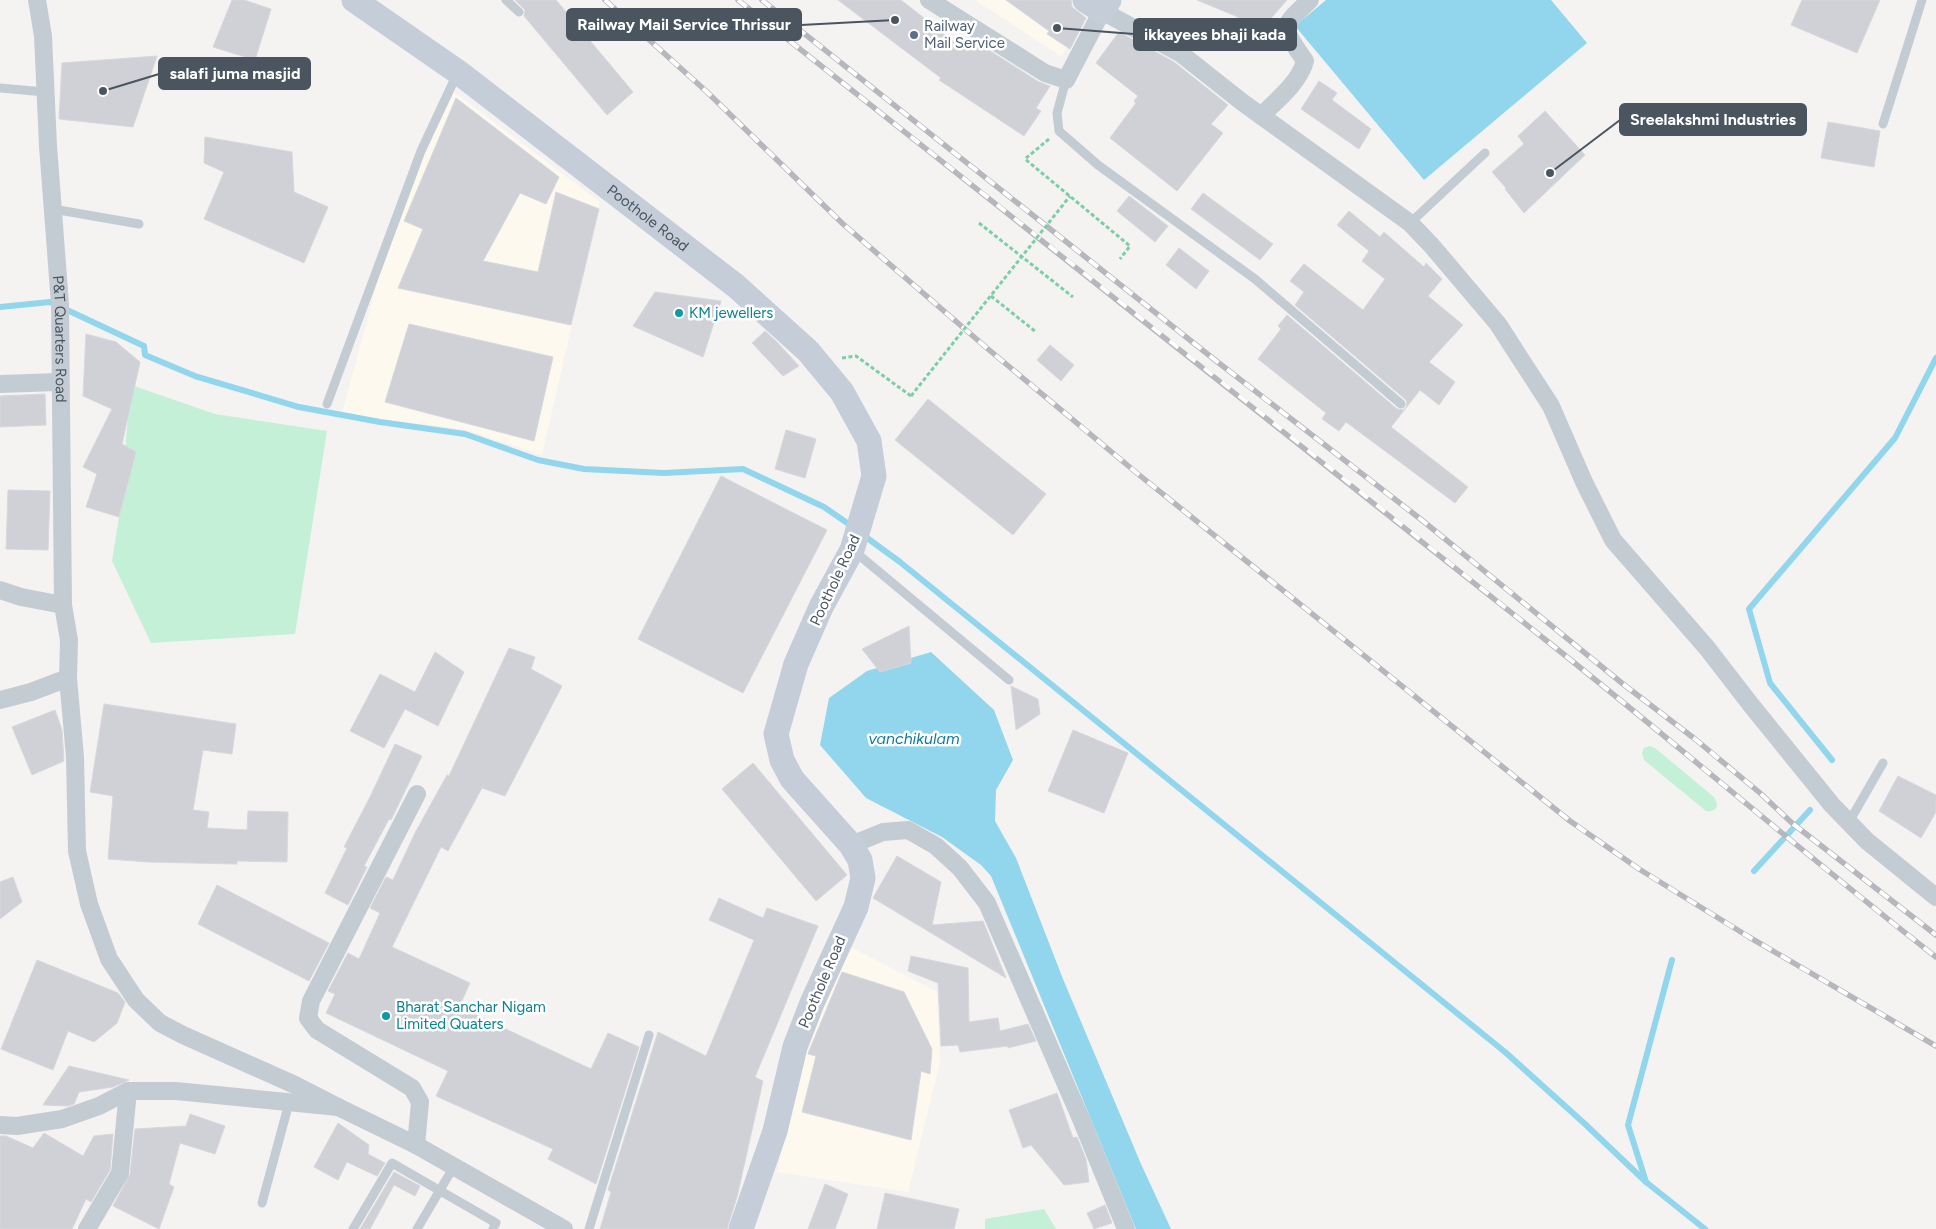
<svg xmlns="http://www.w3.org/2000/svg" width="1936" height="1229" font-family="Figtree,sans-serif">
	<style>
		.commercial { fill: #fdf9ee }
		.green { fill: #c3f0d6 }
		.water { fill: #91d6ec }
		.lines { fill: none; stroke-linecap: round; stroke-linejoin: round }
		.stream { stroke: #91d6ec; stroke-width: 6 }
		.building { fill: #cfd1d6; stroke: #d7d8dd }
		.path { stroke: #7bcea8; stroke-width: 3; stroke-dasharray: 4 2.5; stroke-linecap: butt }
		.lane { stroke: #c4ccd3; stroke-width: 9 }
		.street { stroke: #c4ccd3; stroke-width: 18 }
		.secondary { stroke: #c4cdd8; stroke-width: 25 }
		.rail-casing { stroke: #b5b7bc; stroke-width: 5.5 }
		.rail { stroke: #fff; stroke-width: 4; stroke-dasharray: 11; stroke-linecap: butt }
		.path-bridge { stroke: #7bcea8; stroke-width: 3; stroke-dasharray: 4 2.5; stroke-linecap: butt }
		.service-dot { fill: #5c6f8a; stroke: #fff; stroke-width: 2 }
		.culture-dot { fill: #0f9aa8; stroke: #fff; stroke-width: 2 }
		.labels { text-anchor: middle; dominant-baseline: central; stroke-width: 5; stroke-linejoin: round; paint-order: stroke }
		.service-label { font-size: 15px; fill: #4e5e75; stroke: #fff; text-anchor: start }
		.street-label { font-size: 15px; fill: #4a5560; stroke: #fff }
		.culture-label { font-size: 15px; fill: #0d838f; stroke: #fff; text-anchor: start }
		.water-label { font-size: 16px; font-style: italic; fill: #0e7b9f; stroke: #fff }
		.leader { fill: none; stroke: #4a5560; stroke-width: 2 }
		.callout-dot { fill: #4a5560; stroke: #fff; stroke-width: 2 }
		.callout { fill: #4a5560; stroke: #4a5560; stroke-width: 2 }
		.callout-label { font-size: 16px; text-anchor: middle; font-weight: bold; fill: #fff }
	</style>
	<rect width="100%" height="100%" fill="#f4f3f2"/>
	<g class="commercial">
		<polygon points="975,0 1036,0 1083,25 1061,56"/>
		<polygon points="451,90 600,202 542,455 463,429 342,414 389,238"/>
		<polygon points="847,945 937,992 940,1062 908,1192 777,1172 801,1055"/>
	</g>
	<g class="green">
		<polygon points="131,385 215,414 327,431 295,634 151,643 112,561 119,517"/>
		<path d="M 1650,746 L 1655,748 L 1714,797 L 1717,804 C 1717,810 1712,812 1706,811 L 1644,760 L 1642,753 L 1644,748 Z"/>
		<polygon points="1044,1209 1056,1229 985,1229 985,1219"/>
	</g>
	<g class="water">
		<polygon points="1326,0 1551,0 1587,43 1424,180 1295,26"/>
		<polygon points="931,652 994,710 1013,760 996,790 995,821 1016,858 1063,979 1141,1164 1171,1229 1136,1229 991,876 981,865 942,837 866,798 820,745 829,698 867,671"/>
	</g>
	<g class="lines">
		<g class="stream">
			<polyline points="0,307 50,302 144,346 145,355 195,376 299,407 380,422 465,434 538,460 584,469 664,473 743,469 824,507 853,527"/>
			<polyline points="863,535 900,562 1505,1052 1585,1124 1646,1182"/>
			<polyline points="1832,760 1770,683 1749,609 1895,438 1936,358"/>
			<polyline points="1754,871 1810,810"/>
			<polyline points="1672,960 1628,1125 1646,1182 1705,1229"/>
		</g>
	</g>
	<g class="building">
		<polygon points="232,0 244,0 271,9 255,60 213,47"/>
		<polygon points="515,0 556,0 633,92 607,115 524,16 525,10"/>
		<polygon points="838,0 901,0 961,47 968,37 1039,82 1050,86 1036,108 1041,111 1024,136 939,80 941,78"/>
		<polygon points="1006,0 1071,0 1072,7 1086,18 1070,49 1047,34 1049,31"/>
		<polygon points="1197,0 1287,0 1246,47 1226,30 1238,17"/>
		<polygon points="1802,0 1880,0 1857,53 1791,25"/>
		<polygon points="1119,32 1174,62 1228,105 1211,124 1223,133 1177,191 1110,138 1136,103 1134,101 1138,96 1096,63"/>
		<polygon points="157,56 133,127 59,119 62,63"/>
		<polygon points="1319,81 1337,93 1332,100 1371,129 1359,149 1301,109"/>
		<polygon points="456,98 559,177 546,204 520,193 483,261 538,272 556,192 599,209 571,325 398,288 423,229 404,221"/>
		<polygon points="1545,111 1585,155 1524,213 1505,189 1506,188 1492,172 1524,144 1518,136"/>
		<polygon points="1828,122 1880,131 1874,167 1821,158"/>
		<polygon points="205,137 292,152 294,192 328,207 304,263 204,219 224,172 204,163"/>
		<polygon points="1203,193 1273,244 1260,260 1191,209"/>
		<polygon points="1129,196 1168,226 1155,242 1117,211"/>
		<polygon points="1349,211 1380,237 1384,232 1424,267 1426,263 1442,279 1428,296 1463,325 1429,362 1455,382 1439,405 1420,390 1391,427 1468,487 1455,503 1346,422 1339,431 1322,419 1326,413 1258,359 1281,329 1278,326 1287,315 1397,409 1403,410 1406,408 1407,402 1405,399 1295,305 1304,292 1290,281 1304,264 1363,310 1385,279 1362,261 1369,251 1337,225"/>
		<polygon points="1179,248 1209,271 1196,289 1166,265"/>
		<polygon points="655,292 721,301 703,357 633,326"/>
		<polygon points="409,324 553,357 534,441 385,402"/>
		<polygon points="765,331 776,341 799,366 783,376 752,343"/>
		<polygon points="86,334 116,342 140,362 122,444 136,452 119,517 86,507 97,474 83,467 112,409 83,396"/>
		<polygon points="1050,345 1074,365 1061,381 1037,360"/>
		<polygon points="45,394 46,425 0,427 0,396"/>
		<polygon points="928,399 1046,494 1013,535 895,440"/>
		<polygon points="786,430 816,439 805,478 775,469"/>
		<polygon points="721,476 827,530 743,693 638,639"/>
		<polygon points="8,490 50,491 48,550 6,549"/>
		<polygon points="909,626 911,663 880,672 862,649"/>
		<polygon points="509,648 535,657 531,669 562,686 505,796 482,788 448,851 441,847 392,947 470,983 459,1007 591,1069 608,1033 639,1047 596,1184 548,1159 553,1149 436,1096 448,1071 326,1013 335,994 328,991 348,953 359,959 380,913 370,908 386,877 393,880 415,833 447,775 449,776"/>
		<polygon points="435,652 464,672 438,726 405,709 384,748 350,731 380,674 415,692"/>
		<polygon points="1011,686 1038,699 1040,714 1016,730"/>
		<polygon points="104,704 236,724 232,754 203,750 193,810 209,812 207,828 247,830 248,811 288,812 287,862 237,861 237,864 148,862 108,859 113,796 90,792"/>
		<polygon points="55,710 62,730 64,761 32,775 12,727"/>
		<polygon points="1073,730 1128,753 1104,813 1048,791"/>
		<polygon points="395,744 422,756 391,820 389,819 364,866 367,867 348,905 325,893 347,848 344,847 370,797"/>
		<polygon points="753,763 847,875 816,901 722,789"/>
		<polygon points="1898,776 1936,795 1936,812 1921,838 1879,811"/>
		<polygon points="897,856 941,882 932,925 983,921 1006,978 873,898"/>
		<polygon points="13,877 22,902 0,919 0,882"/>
		<polygon points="217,885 329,943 309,981 198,924"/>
		<polygon points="719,898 763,918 767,908 818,926 755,1077 763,1081 737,1197 727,1229 600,1229 611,1192 608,1190 658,1032 706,1056 754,940 709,920"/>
		<polygon points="911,956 968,968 969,1022 998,1018 1000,1031 1028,1024 1036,1041 1008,1048 1008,1046 960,1052 958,1045 941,1046 938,983 908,971"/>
		<polygon points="37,960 118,993 125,1002 117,1023 94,1042 68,1031 53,1070 1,1049"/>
		<polygon points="842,972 904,992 932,1049 930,1074 921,1071 911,1140 802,1112 816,1056 808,1054 809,1051"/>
		<polygon points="69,1066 129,1080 113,1087 79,1092 74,1104 68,1106 43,1105"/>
		<polygon points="1057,1093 1073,1138 1077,1137 1086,1159 1089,1182 1064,1185 1031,1145 1023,1148 1009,1110"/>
		<polygon points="190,1114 225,1126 215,1154 180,1143 169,1184 174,1187 159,1229 113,1206 130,1174 135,1129 186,1126"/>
		<polygon points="338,1123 369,1145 368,1154 385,1163 377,1176 347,1162 338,1180 314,1167"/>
		<polygon points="44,1133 83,1156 94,1136 113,1134 110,1170 91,1202 86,1199 72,1229 0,1229 0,1136 6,1136 33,1148"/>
		<polygon points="394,1172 420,1186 415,1196 394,1185 370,1229 360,1229"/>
		<polygon points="825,1184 848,1194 835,1229 808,1229"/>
		<polygon points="885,1193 959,1209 954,1229 877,1229"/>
		<polygon points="1105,1205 1112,1223 1094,1229 1087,1213"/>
	</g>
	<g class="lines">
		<g class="path">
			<polyline points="1049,139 1025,159 1130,246 1120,259"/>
			<polyline points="979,223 1073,297"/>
			<polyline points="991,296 1036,332"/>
			<polyline points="842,358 856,356 911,396"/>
		</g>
		<g class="lane">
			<polyline points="506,0 519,12"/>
			<polyline points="1066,80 1057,113 1059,131 1098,165 1255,279 1401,404"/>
			<polyline points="0,88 45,92"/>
			<polyline points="1883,124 1922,0"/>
			<polyline points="53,209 139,224"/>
			<polyline points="1410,223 1485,153"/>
			<polyline points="327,404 421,151 457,74"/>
			<polyline points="854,551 1009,680"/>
			<polyline points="1849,822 1883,763"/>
			<polyline points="262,1203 289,1103"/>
			<polyline points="353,1229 392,1163 496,1223 493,1229"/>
			<polyline points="417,1229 453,1168"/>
			<polyline points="589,1229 649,1035"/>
		</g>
		<g class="street">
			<path id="s1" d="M 37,0 L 43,36 L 48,146 L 60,304 L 63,605 L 69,640 L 68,678 L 75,757 L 77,851 L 89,904 L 109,959 L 136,1000 L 160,1023 L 183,1035 L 295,1085 L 338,1107"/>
			<polyline points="929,0 1045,73 1066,80 1102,11 1180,53 1242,102 1410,223 1432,246 1498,324 1551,406 1584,482 1613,540 1707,648 1751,705 1832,805 1867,841 1936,897"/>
			<path d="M 1261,116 C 1277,100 1299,83 1305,61 C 1282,26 1278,30 1310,0"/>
			<polyline points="0,384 59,382"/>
			<polyline points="0,590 21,597 63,605"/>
			<polyline points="0,700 31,692 68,678"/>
			<polyline points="851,845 883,832 908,830 936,846 960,868 987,903 1081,1119 1126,1229"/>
			<polyline points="0,1125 17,1126 62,1119 99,1106 128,1091 176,1091 338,1107 416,1145 564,1229"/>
			<polyline points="416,1145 420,1102 412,1088 317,1030 308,1018 311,1001 417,794"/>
			<polyline points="87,1229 120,1173 128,1091"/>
		</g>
		<g class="secondary">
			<path id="s2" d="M 354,0 L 458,72 L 736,286 L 808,351 L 842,392 L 869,441 L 874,476 L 852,550 L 821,607 L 796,664 L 776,734 L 782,760 L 792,779 L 851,845 L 860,860 L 863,878 L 856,907 L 812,1003 L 795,1047 L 775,1131 L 741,1229"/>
			<polyline points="1085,0 1102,11 1109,0"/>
		</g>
		<g class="rail-casing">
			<g id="rail">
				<polyline points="605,0 707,92 843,224 988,349 1138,474 1570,821 1639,869 1749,937 1936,1046"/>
				<path d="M 738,0 C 1008,214 1279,426 1547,641 C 1678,745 1804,854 1936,957"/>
				<polyline points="762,0 1215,360 1423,521 1623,684 1695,739 1760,793 1792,823 1936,935"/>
			</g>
		</g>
		<use href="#rail" class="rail"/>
		<polyline class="path-bridge" points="911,396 1070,196"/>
	</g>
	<circle class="service-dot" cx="914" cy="35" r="5"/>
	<g class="culture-dot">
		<circle cx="679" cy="313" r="5"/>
		<circle cx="386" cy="1016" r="5"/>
	</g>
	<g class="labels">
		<g class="service-label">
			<text x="924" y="26">Railway<tspan x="924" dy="17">Mail Service</tspan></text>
		</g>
		<g class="street-label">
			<text stroke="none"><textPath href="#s2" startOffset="366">Poothole Road</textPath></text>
			<text stroke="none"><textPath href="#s1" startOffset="340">P&amp;T Quarters Road</textPath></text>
			<text transform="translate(835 580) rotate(-65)">Poothole Road</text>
			<text transform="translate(822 982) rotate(-67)">Poothole Road</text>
		</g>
		<g class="culture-label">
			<text x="689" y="313">KM jewellers</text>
			<text x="396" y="1007">Bharat Sanchar Nigam<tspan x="396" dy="17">Limited Quaters</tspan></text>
		</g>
		<g class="water-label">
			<text x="914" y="738">vanchikulam</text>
		</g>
	</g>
	<path class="leader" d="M895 20L801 25M1057 28L1134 34M103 91L159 74M1550 173L1620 120"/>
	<g class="callout-dot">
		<circle cx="895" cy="20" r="5"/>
		<circle cx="1057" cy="28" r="5"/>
		<circle cx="103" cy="91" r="5"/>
		<circle cx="1550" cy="173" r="5"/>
	</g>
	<g class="callout">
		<rect x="567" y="9" width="234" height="31" rx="5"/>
		<rect x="1134" y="19" width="162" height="31" rx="5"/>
		<rect x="159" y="58" width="151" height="31" rx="5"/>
		<rect x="1620" y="104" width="186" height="31" rx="5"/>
	</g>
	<g class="callout-label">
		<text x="684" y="30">Railway Mail Service Thrissur</text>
		<text x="1215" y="40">ikkayees bhaji kada</text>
		<text x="235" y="79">salafi juma masjid</text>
		<text x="1713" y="125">Sreelakshmi Industries</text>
	</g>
</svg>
